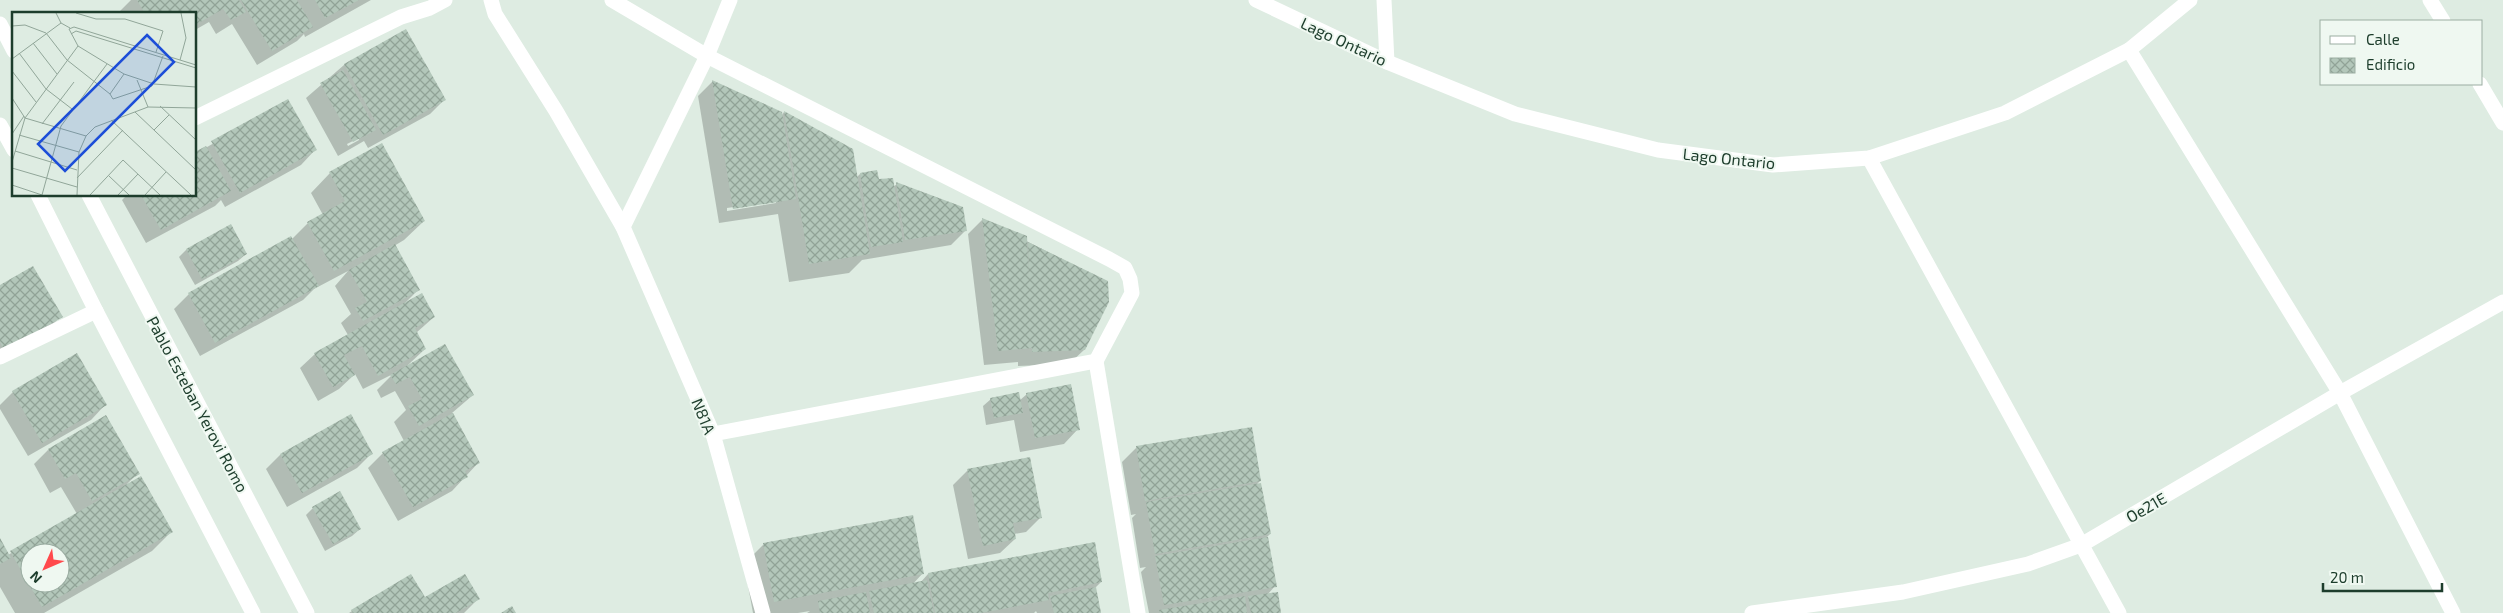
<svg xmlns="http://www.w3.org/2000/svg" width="2503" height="613" font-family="'Exo 2',sans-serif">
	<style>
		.shadow { fill: #0003; fill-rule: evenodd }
		.building { fill: url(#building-cross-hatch); fill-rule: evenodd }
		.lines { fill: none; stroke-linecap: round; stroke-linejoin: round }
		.minor { stroke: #fff; stroke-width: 15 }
		.tertiary { stroke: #fff; stroke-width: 15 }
		.labels { text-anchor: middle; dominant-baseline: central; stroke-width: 4; stroke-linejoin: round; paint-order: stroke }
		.street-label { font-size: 16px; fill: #1d3d2c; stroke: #eff8f1 }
		.inset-road { fill: none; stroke: #91a699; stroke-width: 1 }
		.view { fill: #1d4ed8; fill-opacity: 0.15; stroke: #1d4ed8; stroke-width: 2.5 }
		.inset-edge { fill: none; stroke: #1d3d2c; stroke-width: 2.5 }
	</style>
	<defs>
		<pattern id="building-cross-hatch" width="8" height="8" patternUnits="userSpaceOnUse" patternTransform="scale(1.25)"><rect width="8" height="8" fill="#b3c7ba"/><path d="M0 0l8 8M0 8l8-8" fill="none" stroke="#91a397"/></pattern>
	</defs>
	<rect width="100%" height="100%" fill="#deece2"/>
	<g class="shadow">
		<polygon points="131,0 371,0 305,37 304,34 297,41 257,65 232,24 216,34 209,22 195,30 195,14 122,14 120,11"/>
		<path d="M 406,31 L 444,100 L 430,114 L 368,148 L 364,141 L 338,156 L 306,98 L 344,65 ZM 359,138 L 359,140 L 348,146 L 347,144 Z"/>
		<path d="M 713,81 L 782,115 L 784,112 L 856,178 L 860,174 L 876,172 L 878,181 L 893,187 L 897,184 L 965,231 L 951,245 L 862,260 L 849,273 L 789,282 L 778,214 L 719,223 L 698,96 ZM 776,201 L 776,203 L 727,211 L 727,208 Z"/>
		<polygon points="287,101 315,150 301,165 225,207 221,200 215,206 146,243 122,200 127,195 195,195 195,154"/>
		<polygon points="330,173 424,221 404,240 394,246 418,290 405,303 434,317 416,333 425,349 408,365 473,395 452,413 479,462 452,491 398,521 368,468 383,453 404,441 394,422 406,410 395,391 381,398 377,390 393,374 363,389 355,374 339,389 318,401 300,368 315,354 348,335 341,323 351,314 335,286 348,271 314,289 303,300 200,356 174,309 189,294 292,239 308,223 323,215 311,193"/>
		<polygon points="983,219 1107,282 1084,350 1069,364 1018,366 1018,362 984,365 968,234"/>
		<polygon points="231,226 246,254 238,261 195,285 179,257 186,250"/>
		<polygon points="0,286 61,316 46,331 0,357"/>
		<polygon points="13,392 105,405 91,420 28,456 0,409 0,405"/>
		<polygon points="1027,394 1078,429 1064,444 1020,452 1014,420 986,425 983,406 991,399 1019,401"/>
		<polygon points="350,416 371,454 357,468 287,507 266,469 280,455"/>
		<polygon points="1137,447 1260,481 1256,485 1270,534 1267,537 1275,586 1267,595 1280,613 1149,613 1141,572 1146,567 1140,568 1132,518 1136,514 1131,515 1122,462"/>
		<path d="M 48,450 L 138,473 L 127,484 L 172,531 L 152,551 L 44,613 L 15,613 L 0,587 L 0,541 L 8,555 L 77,514 L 61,487 L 50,493 L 34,464 ZM 30,553 L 60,553 L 60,583 L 30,583 Z"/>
		<polygon points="968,470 1041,517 1026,532 1014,534 1015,539 1000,553 968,559 953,485"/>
		<polygon points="313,508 360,529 352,536 325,551 306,515"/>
		<polygon points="763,545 923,573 912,585 920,583 928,574 1101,582 1095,588 1100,613 1037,613 1036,611 1034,613 807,613 810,611 798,613 753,613 744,564"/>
		<polygon points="425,599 478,599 464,613 349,613 352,611"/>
	</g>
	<g class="building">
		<polygon points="137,0 239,0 246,12 231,20 223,9 195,25 195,14 145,14"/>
		<polygon points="241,0 297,0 313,27 272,51"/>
		<polygon points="315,0 359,0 325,18"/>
		<polygon points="406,29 446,100 383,135 344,64"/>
		<polygon points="343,70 376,130 353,142 320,83"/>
		<polygon points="712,80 782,112 796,199 733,209"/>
		<polygon points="288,99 317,150 240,193 211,141"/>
		<polygon points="784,111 853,149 870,254 809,264"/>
		<polygon points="382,143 425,221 334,271 307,222 345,201 329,172"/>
		<polygon points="206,146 231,191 161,230 141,195 195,195 195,152"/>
		<polygon points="877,170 879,179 893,178 903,242 871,247 860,173"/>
		<polygon points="896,182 963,207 967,231 905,240"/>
		<polygon points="982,218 1027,236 1029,280 1028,242 1108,281 1109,302 1085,350 1032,352 1032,348 998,351"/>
		<polygon points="231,224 247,254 202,279 186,249"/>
		<polygon points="291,236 319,286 215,343 188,293"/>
		<polygon points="395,244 420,290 363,321 355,308 367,302 349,270"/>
		<polygon points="33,266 63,317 4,350 0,342 0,285"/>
		<polygon points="422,293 435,317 415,328 426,349 378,376 362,346 344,355 355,375 333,387 314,353"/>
		<polygon points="445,344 474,395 419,426 408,406 422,399 410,377 396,384 390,375"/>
		<polygon points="77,353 107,405 42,443 12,391"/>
		<polygon points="1071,384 1080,430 1035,438 1026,393"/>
		<polygon points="1019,392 1023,413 994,418 990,398"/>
		<polygon points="453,413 480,463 465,471 468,477 413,507 382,452"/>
		<polygon points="351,414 373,454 302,493 280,454"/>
		<polygon points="106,415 140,474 92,501 76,473 65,479 48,449"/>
		<polygon points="1252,427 1261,481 1145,501 1136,446"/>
		<polygon points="1030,457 1042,518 1013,523 1016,539 983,546 967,469"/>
		<path d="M 141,476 L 173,532 L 42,607 L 10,551 ZM 30,553 L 60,553 L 60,583 L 30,583 Z"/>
		<polygon points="1261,483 1271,534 1155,554 1146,502"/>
		<polygon points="340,491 361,529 333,544 312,507"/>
		<polygon points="913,515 924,574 774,602 763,543"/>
		<polygon points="1268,537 1277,587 1164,605 1155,556"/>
		<polygon points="0,538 11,558 0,564"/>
		<polygon points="1095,542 1102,582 1048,593 1049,600 981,613 935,613 928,573"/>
		<polygon points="411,574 425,597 465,574 480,599 456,613 353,613 351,610"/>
		<polygon points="927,580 934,613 874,613 869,591"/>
		<polygon points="1096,587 1101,613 1054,613 1050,596"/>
		<polygon points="866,592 870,613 820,613 818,601"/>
		<polygon points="1278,592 1281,613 1251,613 1248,596"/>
		<polygon points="1245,596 1247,613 1160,613 1159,610"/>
		<polygon points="512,606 516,613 501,613"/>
	</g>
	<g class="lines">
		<g class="minor">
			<polyline points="491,0 495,14 556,111 623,227 713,434 763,613"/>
			<polyline points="612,0 707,56 1109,259 1125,268 1130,279 1132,293 1096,361 713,434"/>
			<polyline points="1256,0 1387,62 1515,114 1658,150 1773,165 1869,158 2005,113 2129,50 2190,0"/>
			<polyline points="1384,0 1387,62"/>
			<polyline points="2430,0 2443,21"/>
			<polyline points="2129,50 2340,393 2453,613"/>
			<polyline points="2480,84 2503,123"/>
			<polyline points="195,118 401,17 430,8 445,0"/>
			<polyline points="1869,158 2119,613"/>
			<polyline points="623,227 707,56 730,0"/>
			<polyline points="0,357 96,311"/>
			<polyline points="1096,361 1138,613"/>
			<polyline points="1752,613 1903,592 2028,564 2081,545 2340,393 2503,302"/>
		</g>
		<g class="tertiary">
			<polyline points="0,24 14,51"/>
			<polyline points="0,125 14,150"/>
			<polyline points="38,195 96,311 253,613"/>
			<polyline points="89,195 307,613"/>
		</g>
	</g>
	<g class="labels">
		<g class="street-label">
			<text transform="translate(1344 41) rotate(25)">Lago Ontario</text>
			<text transform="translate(1729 158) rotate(6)">Lago Ontario</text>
			<text transform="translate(198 404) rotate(62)">Pablo Esteban Yerovi Romo</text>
			<text transform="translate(704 416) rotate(68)">N81A</text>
			<text transform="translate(2146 507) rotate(-30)">Oe21E</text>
		</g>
	</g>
	<g transform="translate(12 12)">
		<rect width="184" height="184" fill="#deece2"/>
		<path class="inset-road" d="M 44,1 L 49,11 L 58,16M 64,1 L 84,7 L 113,7 L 151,19 L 144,40M 0,14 L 13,13 L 34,21 L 55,48 L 98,82M 59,22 L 64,19 L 184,56M 21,31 L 45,62M 7,41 L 34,77 L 60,97M 0,47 L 49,11M 168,48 L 174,26 L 169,1M 184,53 L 62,15 L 57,17 L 66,34 L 112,62 L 142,72 L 184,75M 0,59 L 24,90M 112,62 L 98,82 L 101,87 L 140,74 L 151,44M 125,68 L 136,95M 0,86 L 13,106 L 74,124M 148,94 L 184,128M 123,100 L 184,158M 99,108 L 179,183M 30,112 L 62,70M 142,118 L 157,103M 0,122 L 12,104M 7,123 L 67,140M 3,139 L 65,158M 0,150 L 13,106 L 66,34M 0,156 L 65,175M 97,164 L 117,183M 65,166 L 111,118M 0,173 L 30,183M 30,183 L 49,114 L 95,52M 65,183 L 67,140 L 74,124 L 83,115 L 136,95 L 184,96M 78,183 L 111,148 L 148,183M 106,183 L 126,162M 133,183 L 154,160"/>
		<path class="view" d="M 135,23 L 162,50 L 53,159 L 26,132 Z"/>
		<rect width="184" height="184" class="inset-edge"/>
	</g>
	<rect x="2320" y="20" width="162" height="65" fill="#eff8f1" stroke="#9bada2"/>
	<rect x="2330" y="36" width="25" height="8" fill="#ffffff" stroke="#9bada2"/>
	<text x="2366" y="45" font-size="15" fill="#1d3d2c">Calle</text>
	<rect x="2330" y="58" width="25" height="15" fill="url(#building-cross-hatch)" stroke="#9bada2"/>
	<text x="2366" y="70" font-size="15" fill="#1d3d2c">Edificio</text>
	<g transform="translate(45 568) rotate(225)"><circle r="24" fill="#eff8f1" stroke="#9bada2"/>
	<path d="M0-4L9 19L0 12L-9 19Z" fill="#ff494c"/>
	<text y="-8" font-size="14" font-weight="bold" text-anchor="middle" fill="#1d3d2c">N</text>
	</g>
	<path d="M2323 583v8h119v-8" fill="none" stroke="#1d3d2c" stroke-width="2.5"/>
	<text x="2330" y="583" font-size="15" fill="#1d3d2c" stroke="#eff8f1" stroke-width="4" paint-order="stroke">20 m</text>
</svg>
